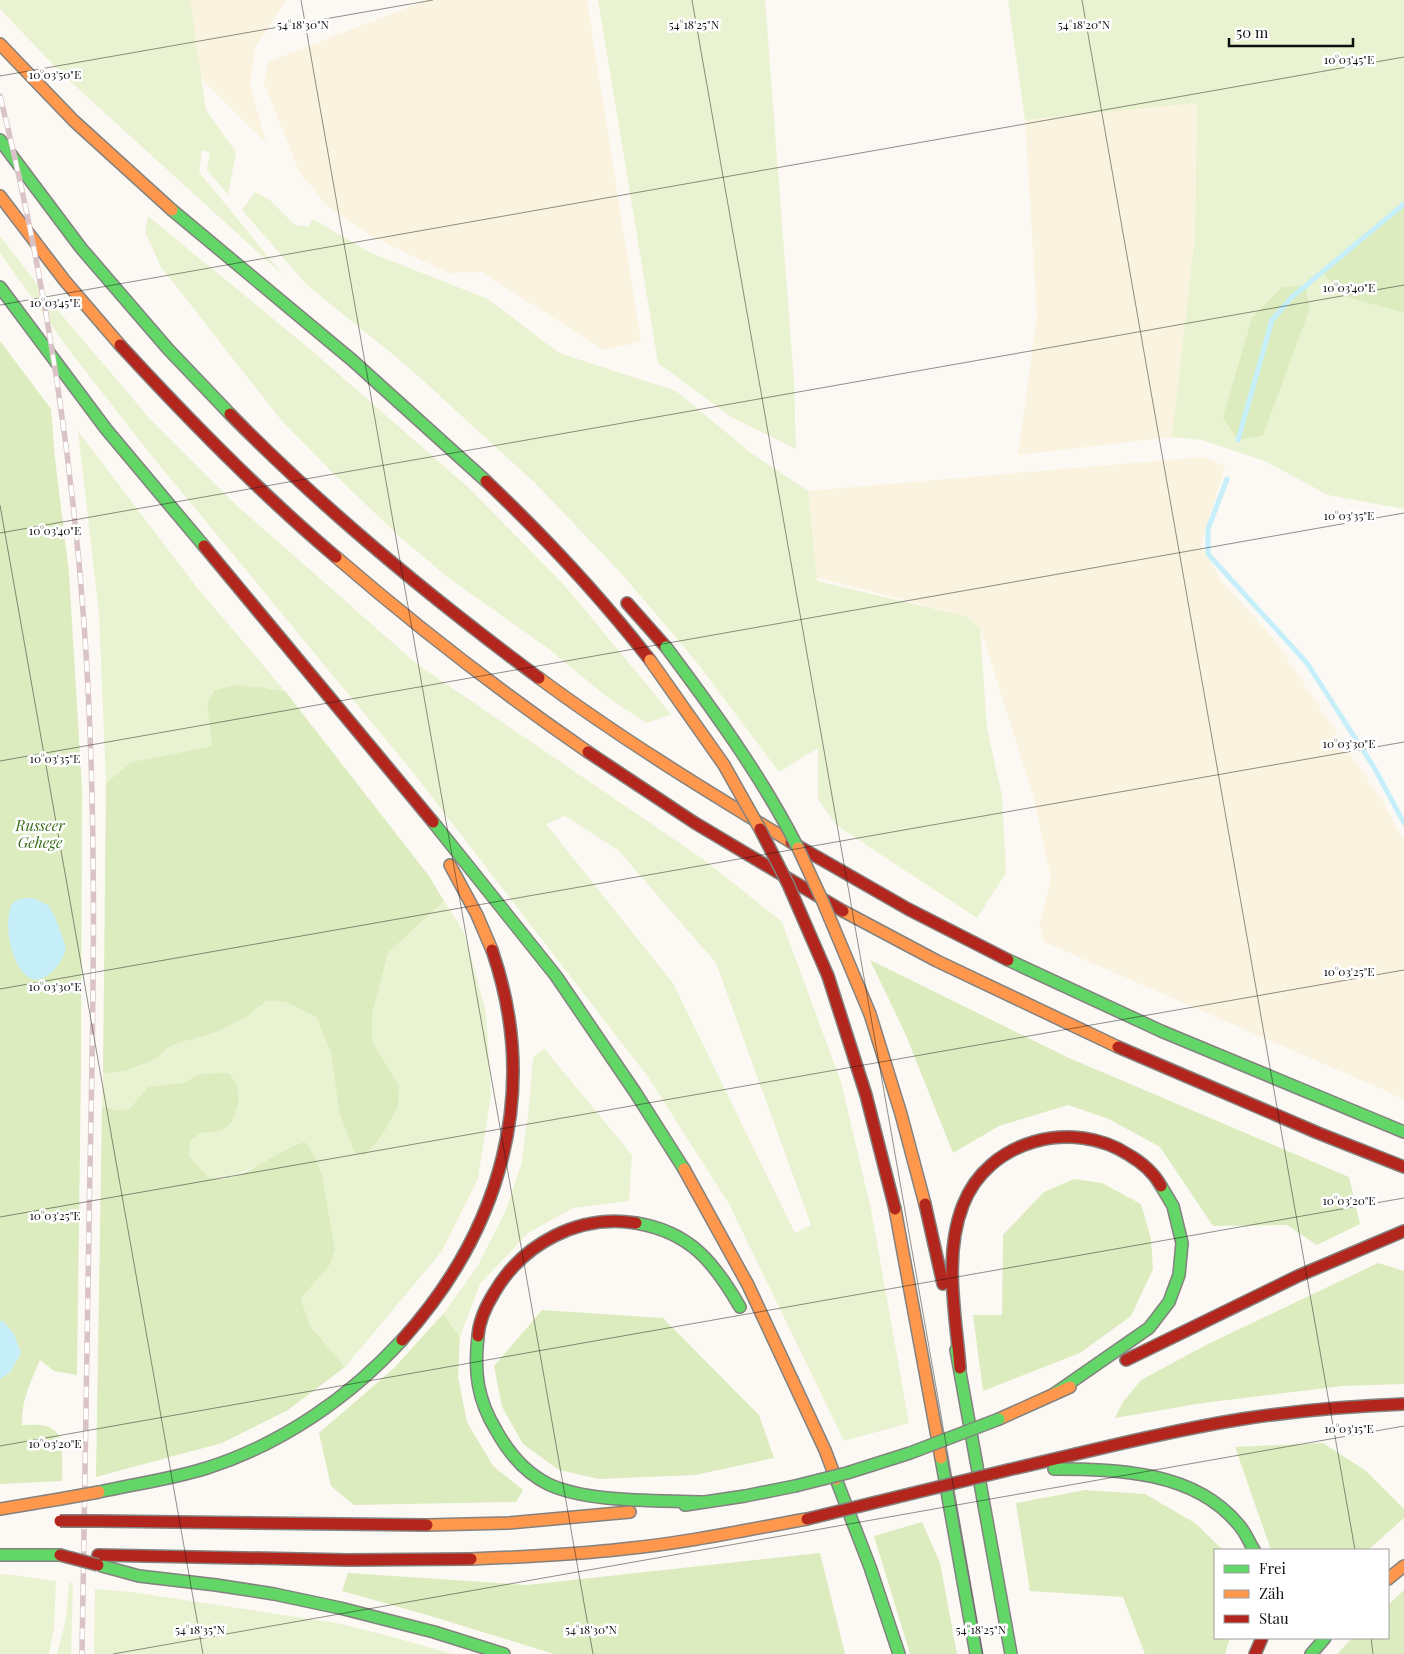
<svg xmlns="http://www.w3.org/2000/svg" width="1404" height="1654" font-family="'Playfair Display',serif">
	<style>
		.farmland { fill: #faf3df }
		.green { fill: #eaf3d1; fill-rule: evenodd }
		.forest { fill: #dcecbe }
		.water { fill: #c6effa }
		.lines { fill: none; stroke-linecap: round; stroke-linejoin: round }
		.stream { stroke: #c6effa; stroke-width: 5 }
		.fast-casing { stroke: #83827f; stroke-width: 14 }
		.slow-casing { stroke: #83827f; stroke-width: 14 }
		.jam-casing { stroke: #83827f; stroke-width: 14 }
		.fast { stroke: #63d668; stroke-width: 11 }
		.slow { stroke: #ff974d; stroke-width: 11 }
		.jam { stroke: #b3261e; stroke-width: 11 }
		.rail-casing { stroke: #dac3c7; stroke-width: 5.5 }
		.rail { stroke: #fff; stroke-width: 4; stroke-dasharray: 11; stroke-linecap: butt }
		.fast-bridge-casing { stroke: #83827f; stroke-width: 14; stroke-linecap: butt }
		.slow-bridge-casing { stroke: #83827f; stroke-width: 14; stroke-linecap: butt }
		.jam-bridge-casing { stroke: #83827f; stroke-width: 14; stroke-linecap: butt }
		.fast-bridge { stroke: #63d668; stroke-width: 11 }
		.slow-bridge { stroke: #ff974d; stroke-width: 11 }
		.jam-bridge { stroke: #b3261e; stroke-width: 11 }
		.ticks { fill: none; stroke: #0f0f0f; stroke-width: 1; stroke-opacity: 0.45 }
		.labels { text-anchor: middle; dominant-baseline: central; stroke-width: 5; stroke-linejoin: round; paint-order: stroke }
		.park-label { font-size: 15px; font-style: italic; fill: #366e17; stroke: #fff }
		.ticks-label { font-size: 12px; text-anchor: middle; fill: #0f0f0f; stroke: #fff; stroke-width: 5; stroke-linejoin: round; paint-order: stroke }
	</style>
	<rect width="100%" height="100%" fill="#fcf9f4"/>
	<g class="farmland">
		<polygon points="190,0 286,0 256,46 250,83 266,143 200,77"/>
		<polygon points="427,0 587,0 641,342 603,350 482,272 448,273 369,235 327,206 300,173 264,84 268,62"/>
		<polygon points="1197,102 1195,234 1172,437 1018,455 1037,316 1025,120"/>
		<polygon points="1203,457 1225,466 1201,545 1222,582 1274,639 1384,804 1404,841 1404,1099 1044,942 1039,925 1051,879 1034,798 980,628 965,616 816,577 808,491"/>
	</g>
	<g class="green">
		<polygon points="0,0 190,0 206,110 236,152 228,195 207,170 210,152 202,150 199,172 285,277 62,74 0,9"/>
		<polygon points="598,0 765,0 794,381 796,449 731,417 658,363"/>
		<polygon points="1008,0 1404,0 1404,204 1322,272 1343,296 1404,313 1404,509 1328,495 1265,461 1202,440 1172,437 1195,234 1197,103 1025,120"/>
		<polygon points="255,192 270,200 295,225 308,227 313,219 369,252 488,299 559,353 676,391 751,453 808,491 817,581 965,616 980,628 987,728 1002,796 1006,873 977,918 836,825 818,799 818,748 779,772 695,660 620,572 535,483 407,366 307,285 242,210"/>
		<polygon points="148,216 310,349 470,489 566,587 671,714 647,723 611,700 546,647 450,579 402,539 332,472 281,420 161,267 145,232"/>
		<path d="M 0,236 L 56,308 L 150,419 L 233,502 L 417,664 L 703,859 L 782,922 L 841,1082 L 871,1209 L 909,1423 L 844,1441 L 729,1204 L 648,1077 L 415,775 L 147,450 L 69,350 L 0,253 ZM 565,816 L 618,850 L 716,963 L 811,1225 L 795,1233 L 673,983 L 546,824 Z"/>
		<path d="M 78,431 L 195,585 L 285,691 C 257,686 242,684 214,690 L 207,704 L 212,746 L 131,762 L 106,783 L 99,614 Z"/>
		<polygon points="444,901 464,932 486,1012 491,1094 478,1179 442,1251 345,1367 310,1326 301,1297 329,1266 259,1165 228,1178 209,1178 189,1156 189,1141 201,1133 221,1131 201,1074 182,1083 148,1087 129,1109 116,1110 102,1106 103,1074 125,1071 152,1061 172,1045 217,1032 248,1016 267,1001 286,1002 316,1017 331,1052 339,1112 354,1152 399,1085 372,1041 372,1015 388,953"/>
		<polygon points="544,1048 632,1155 629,1201 573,1208 528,1233 480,1284 460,1337 443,1314 477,1267 505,1212 521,1165 529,1107 533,1058"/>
		<polygon points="6,1574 56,1581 54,1629 49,1654 0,1654 0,1575"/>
		<polygon points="69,1583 73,1583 71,1654 57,1654 66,1619"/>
		<polygon points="95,1589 131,1592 337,1623 389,1636 453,1654 94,1654"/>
	</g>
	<g class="forest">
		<polygon points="1404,204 1404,313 1343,296 1322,272"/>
		<polygon points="1305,286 1310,308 1263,435 1238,440 1223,418 1252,318 1282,287"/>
		<path d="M 0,341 L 51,409 L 55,459 L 69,573 L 82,788 L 81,1069 L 77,1375 L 54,1371 L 40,1360 C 31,1381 21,1401 22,1425 C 32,1425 46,1423 54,1430 C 65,1438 62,1468 62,1481 L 0,1484 L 0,1379 L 10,1372 L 21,1353 L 14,1334 L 3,1321 L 0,1321 Z"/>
		<polygon points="236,685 259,687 285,691 429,876 444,901 388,953 372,1015 372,1041 399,1085 398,1107 382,1135 364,1156 354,1152 339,1112 331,1052 316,1017 286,1002 267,1001 248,1016 217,1032 172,1045 152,1061 125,1071 103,1074 106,783 131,762 212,746 207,704 214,690"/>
		<polygon points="870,960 1069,1058 1349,1177 1360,1224 1317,1245 1287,1225 1213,1226 1160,1147 1109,1119 1068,1105 999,1126 953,1153 905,1033"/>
		<path d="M 229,1073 L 237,1085 L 239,1100 L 232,1122 L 221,1131 L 201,1133 L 190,1141 L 189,1156 L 209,1178 C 215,1178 223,1180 229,1178 C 256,1171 278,1150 305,1142 L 314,1155 L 322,1176 L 335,1250 L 329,1266 L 301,1298 L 310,1326 L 345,1367 L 288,1410 L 222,1443 L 96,1477 L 102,1106 L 116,1110 L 129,1109 L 148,1087 L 182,1083 L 201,1074 Z"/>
		<polygon points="1074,1179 1102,1183 1141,1204 1151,1239 1153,1269 1131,1316 1080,1353 983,1391 973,1315 1002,1315 1003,1235 1044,1192"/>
		<polygon points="1378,1263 1404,1271 1404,1384 1343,1386 1203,1403 1115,1418 1123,1402 1141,1380 1208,1344"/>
		<polygon points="542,1310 663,1318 759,1415 774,1458 695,1475 599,1479 559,1470 523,1444 502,1407 494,1366"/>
		<polygon points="443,1314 460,1337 458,1377 467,1422 493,1466 523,1490 516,1502 354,1505 331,1486 319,1433 393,1369"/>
		<polygon points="1323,1443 1366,1471 1404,1509 1404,1518 1368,1550 1271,1550 1235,1447"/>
		<polygon points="1085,1490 1145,1494 1195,1523 1223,1550 1215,1550 1215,1638 1230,1638 1225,1654 1145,1654 1123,1597 1030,1591 1016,1503"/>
		<polygon points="922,1522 940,1563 957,1654 910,1654 874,1536"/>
		<polygon points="820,1553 845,1654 554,1654 434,1617 342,1591 348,1573 527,1585"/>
		<polygon points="1404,1590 1404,1654 1337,1654 1352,1638 1388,1638 1388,1605"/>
	</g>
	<g class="water">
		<path d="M 33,898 L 48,905 L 55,917 L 66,947 C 63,960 58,967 48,975 C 17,998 0,925 12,904 C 17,898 26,898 33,898 Z"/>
		<polygon points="0,1321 3,1321 14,1334 21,1353 10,1372 0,1379"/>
	</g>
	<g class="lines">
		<g class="stream">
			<polyline points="1238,440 1272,320 1292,297 1404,204"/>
			<polyline points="1227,479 1208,529 1208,554 1307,663 1375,769 1404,823"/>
		</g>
		<g class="fast-casing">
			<g id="fast">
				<polyline points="0,140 81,248 168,349 230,414"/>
				<polyline points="172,210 352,360 486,481"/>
				<polyline points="0,287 106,429 204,546"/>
				<polyline points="433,822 556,976 635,1092 684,1169"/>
				<polyline points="1008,960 1161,1031 1404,1132"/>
				<path d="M 636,1223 C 690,1232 714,1262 740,1307"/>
				<path d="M 478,1336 C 474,1371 477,1399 496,1430 C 508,1452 526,1473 548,1484 C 588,1503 658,1500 702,1502"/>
				<polyline points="956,1350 1011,1654"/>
				<polyline points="1054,1394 1149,1328 1169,1302 1179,1275 1182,1243 1173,1206 1161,1186"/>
				<polyline points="941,1458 976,1654"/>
				<path d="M 1054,1469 C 1117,1469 1194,1471 1238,1524 C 1245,1531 1249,1542 1254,1550"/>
				<polyline points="836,1479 870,1567 899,1654"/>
				<path d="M 99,1492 C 135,1484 172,1479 207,1468 C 282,1444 350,1397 402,1340"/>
				<polyline points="685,1505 745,1496 795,1486"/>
				<polyline points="0,1555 60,1555"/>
				<polyline points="102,1566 139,1576 216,1585 274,1594 340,1608 434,1632 504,1654"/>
				<polyline points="1311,1654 1325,1638"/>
			</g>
		</g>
		<g class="slow-casing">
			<g id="slow">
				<polyline points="0,44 74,121 172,210"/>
				<polyline points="0,196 65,281 120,345"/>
				<path d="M 336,557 C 417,627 501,692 588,752"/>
				<path d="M 539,678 C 620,738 705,790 791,842"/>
				<polyline points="450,865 477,915 492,950"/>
				<polyline points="843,911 937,961 1118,1047"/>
				<polyline points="870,1014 901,1114 925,1204"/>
				<polyline points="684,1169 748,1285 825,1450 836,1479"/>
				<polyline points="895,1209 941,1458"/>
				<polyline points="999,1419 1070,1387"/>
				<polyline points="0,1509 60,1499"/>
				<polyline points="427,1525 509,1523 630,1512"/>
				<path d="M 471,1559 C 522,1557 573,1555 623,1549 C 685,1543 746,1530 807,1519"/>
				<polyline points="1388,1579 1404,1566"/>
			</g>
		</g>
		<g class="jam-casing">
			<g id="jam">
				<path d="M 120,345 C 188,419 259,492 336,557"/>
				<path d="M 230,414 C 325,511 430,597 539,678"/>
				<path d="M 486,481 C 545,537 600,596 650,660"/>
				<polyline points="204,546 433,822"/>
				<polyline points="627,603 666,647"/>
				<polyline points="588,752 695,823 843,911"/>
				<polyline points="791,842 908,909 1008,960"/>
				<polyline points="828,976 866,1095 895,1209"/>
				<polyline points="1118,1047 1318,1133 1404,1167"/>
				<polyline points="925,1204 943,1284"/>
				<path d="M 478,1336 C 479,1321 486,1306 494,1293 C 523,1243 579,1214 636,1223"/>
				<path d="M 402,1340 C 501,1230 541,1092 492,950"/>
				<polyline points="1126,1360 1298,1276 1404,1231"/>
				<path d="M 960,1368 C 956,1316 943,1256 963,1205 C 988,1140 1072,1118 1129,1155 C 1141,1162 1154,1173 1161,1186"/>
				<path d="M 1008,1470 C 1086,1452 1163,1432 1242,1419 C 1295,1411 1350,1406 1404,1404"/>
				<polyline points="98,1521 427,1525"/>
				<polyline points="98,1555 348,1560 471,1559"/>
				<polyline points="1255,1654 1262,1638"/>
			</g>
		</g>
		<use href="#fast" class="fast"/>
		<use href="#slow" class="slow"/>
		<use href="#jam" class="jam"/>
		<g class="rail-casing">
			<path id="rail" d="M 0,96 C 43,268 71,446 84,623 C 97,804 94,985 90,1166 C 87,1329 85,1491 82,1654"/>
		</g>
		<use href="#rail" class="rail"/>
		<g class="fast-bridge-casing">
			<g id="fast-bridge">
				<path d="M 666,647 C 714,711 762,777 798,848"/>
				<polyline points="795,1486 847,1473 910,1453 999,1419"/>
			</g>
		</g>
		<g class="slow-bridge-casing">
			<g id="slow-bridge">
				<polyline points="650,660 724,765 760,829"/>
				<polyline points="798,848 823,902 870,1014"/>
				<polyline points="60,1499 99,1492"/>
			</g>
		</g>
		<g class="jam-bridge-casing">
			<g id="jam-bridge">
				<polyline points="760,829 788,884 828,976"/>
				<polyline points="807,1519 1008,1470"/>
				<polyline points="60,1521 98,1521"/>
				<polyline points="60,1555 98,1565"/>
			</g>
		</g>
		<use href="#fast-bridge" class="fast-bridge"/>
		<use href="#slow-bridge" class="slow-bridge"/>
		<use href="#jam-bridge" class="jam-bridge"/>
	</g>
	<path class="ticks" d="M 301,0 L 593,1654M 692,0 L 983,1654M 1082,0 L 1355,1550M 0,76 L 433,0M 0,305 L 1404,57M 0,505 L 203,1654M 0,533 L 1404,285M 0,761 L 1404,513M 0,989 L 1404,742M 0,1217 L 1404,970M 0,1446 L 1404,1198M 1371,1638 L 1373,1654M 113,1654 L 1404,1426"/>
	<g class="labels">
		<g class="park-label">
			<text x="40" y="825">Russeer<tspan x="40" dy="17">Gehege</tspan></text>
		</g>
	</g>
	<g class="ticks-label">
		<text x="303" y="29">54°18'30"N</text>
		<text x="694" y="29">54°18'25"N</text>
		<text x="1084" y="29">54°18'20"N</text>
		<text x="1349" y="64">10°03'45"E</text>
		<text x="55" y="79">10°03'50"E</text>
		<text x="1349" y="292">10°03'40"E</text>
		<text x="55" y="307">10°03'45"E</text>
		<text x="1349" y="520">10°03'35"E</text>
		<text x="55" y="535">10°03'40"E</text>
		<text x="1349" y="748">10°03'30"E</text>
		<text x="55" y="763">10°03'35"E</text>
		<text x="1349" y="976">10°03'25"E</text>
		<text x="55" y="991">10°03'30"E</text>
		<text x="1349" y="1205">10°03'20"E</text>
		<text x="55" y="1220">10°03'25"E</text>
		<text x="1349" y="1433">10°03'15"E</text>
		<text x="55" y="1448">10°03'20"E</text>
		<text x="200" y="1634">54°18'35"N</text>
		<text x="591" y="1634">54°18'30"N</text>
		<text x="981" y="1634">54°18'25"N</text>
	</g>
	<rect x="1214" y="1549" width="175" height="90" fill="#ffffff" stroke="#9f9f9f"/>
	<rect x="1224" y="1565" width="25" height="8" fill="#63d668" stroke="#9f9f9f"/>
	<text x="1259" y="1574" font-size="15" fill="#0f0f0f">Frei</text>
	<rect x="1224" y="1590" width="25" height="8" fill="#ff974d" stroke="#9f9f9f"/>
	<text x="1259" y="1599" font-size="15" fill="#0f0f0f">Zäh</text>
	<rect x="1224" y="1615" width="25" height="8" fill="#b3261e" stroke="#9f9f9f"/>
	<text x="1259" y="1624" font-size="15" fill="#0f0f0f">Stau</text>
	<path d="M1229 38v8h124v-8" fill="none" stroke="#0f0f0f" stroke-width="2.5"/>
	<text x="1236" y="38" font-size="15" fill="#0f0f0f" stroke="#ffffff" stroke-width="4" paint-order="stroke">50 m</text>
</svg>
